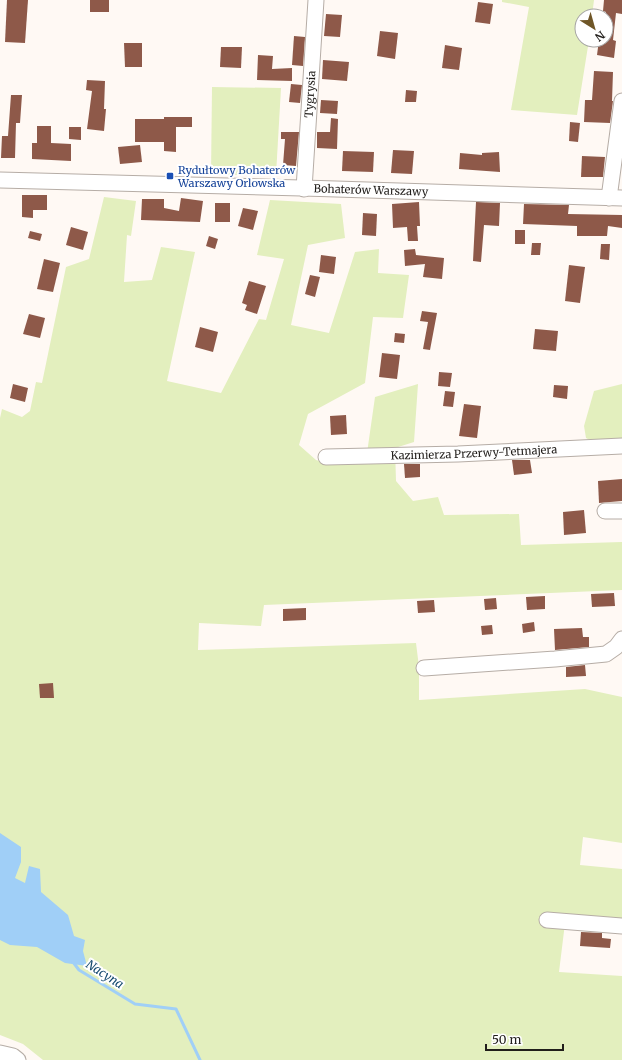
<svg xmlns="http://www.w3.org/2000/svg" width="622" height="1060" font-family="Merriweather,serif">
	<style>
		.green { fill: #e3efbe }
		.water { fill: #a0cff7 }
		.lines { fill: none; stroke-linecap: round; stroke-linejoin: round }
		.stream { stroke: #a0cff7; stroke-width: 3 }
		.building { fill: #8e5949 }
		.minor-casing { stroke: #b6ada6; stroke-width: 17 }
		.minor { stroke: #fff; stroke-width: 15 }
		.transit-dot { fill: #1a4fb4; stroke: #fff; stroke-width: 1.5 }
		.labels { text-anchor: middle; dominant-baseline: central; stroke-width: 4; stroke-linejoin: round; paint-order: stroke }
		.street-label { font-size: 11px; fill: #211e1b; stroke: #fff }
		.transit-label { font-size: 11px; fill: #164399; stroke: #fff; text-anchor: start }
		.water-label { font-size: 12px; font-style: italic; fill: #12476d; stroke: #fff }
	</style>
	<rect width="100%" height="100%" fill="#fff9f4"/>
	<g class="green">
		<polygon points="502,0 594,0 592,16 582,16 582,40 589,40 577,115 511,110 529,7 502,2"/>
		<polygon points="212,87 281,88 276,175 211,175"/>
		<polygon points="104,197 136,201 131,236 127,235 124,282 152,280 161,247 195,252 167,381 221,393 259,319 266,320 284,259 257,255 270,200 341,204 345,238 308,245 291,325 329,333 355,252 379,249 378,273 409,275 403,318 373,317 365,383 308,414 299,445 316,460 332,465 366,460 375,397 418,384 414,442 395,448 396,481 413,501 438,497 444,515 519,514 521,545 622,542 622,590 264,605 261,626 199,623 198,650 416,643 419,667 419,700 585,689 622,697 622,843 583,837 580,865 622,869 622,919 566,915 559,972 622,976 622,1060 43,1060 23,1044 0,1035 0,418 2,409 22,417 30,411 36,382 42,383 66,267 89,259"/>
		<polygon points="622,384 622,444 596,443 586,438 584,426 594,391"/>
	</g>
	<polygon class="water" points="0,833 21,847 21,862 15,878 25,883 29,866 40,869 41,892 68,915 74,936 85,940 83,951 87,966 65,963 37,947 10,945 0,940"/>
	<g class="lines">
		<polyline class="stream" points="73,962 79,970 135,1004 176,1009 200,1060"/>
	</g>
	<g class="building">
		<polygon points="7,0 28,0 25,43 5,42"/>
		<rect x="90" y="0" width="19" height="12"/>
		<polygon points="604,0 622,0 622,14 616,13 613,40 616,41 614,58 597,55 599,40 606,40 606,12 603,11"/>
		<polygon points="478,2 493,4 490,24 475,22"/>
		<polygon points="326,14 342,15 340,37 324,36"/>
		<polygon points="380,31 398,33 395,59 377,56"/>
		<polygon points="294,36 305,37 303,66 292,65"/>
		<polygon points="124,43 142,43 142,67 125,67"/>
		<polygon points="445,45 462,48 459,70 442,68"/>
		<polygon points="221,47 242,47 241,68 220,67"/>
		<polygon points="258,55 273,56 272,69 292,68 292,81 257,80"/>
		<polygon points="323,60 349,62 347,81 322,79"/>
		<polygon points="594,71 613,72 612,101 613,101 610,123 584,122 585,100 592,100"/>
		<polygon points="87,80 105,81 104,109 106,109 104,131 87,129 92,91 86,90"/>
		<polygon points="291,84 302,85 300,103 289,102"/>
		<polygon points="406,90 417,91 416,102 405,102"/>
		<polygon points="11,95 22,95 20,123 16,123 15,158 1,158 2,136 8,136"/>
		<polygon points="321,100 338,101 337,114 320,113"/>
		<polygon points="164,117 192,117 192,127 176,127 176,152 164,151 164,142 135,142 135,119 164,119"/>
		<polygon points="331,118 338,119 337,149 317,148 317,132 330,132"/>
		<polygon points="570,122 580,123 578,142 569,141"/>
		<polygon points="37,126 51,126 51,143 71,144 71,161 32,159 32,143 37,143"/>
		<polygon points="69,127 81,127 81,140 69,139"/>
		<polygon points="281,132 299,132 296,166 283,165 285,139 281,139"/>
		<polygon points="140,145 142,162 120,164 118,147"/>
		<polygon points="393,150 414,151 412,174 391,173"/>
		<polygon points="343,151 374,152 373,172 342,171"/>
		<polygon points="499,152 500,172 459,169 460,153 482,155 482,153"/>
		<polygon points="582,156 605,157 603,177 581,177"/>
		<polygon points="22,195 47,195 47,210 33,210 33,218 22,217"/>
		<polygon points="181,198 203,201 200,222 141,220 142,199 164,199 164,208 179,211"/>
		<polygon points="419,202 420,226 417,226 418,241 408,241 407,227 393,228 392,204"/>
		<polygon points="476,202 500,203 499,226 484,225 481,262 473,261"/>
		<rect x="215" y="203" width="15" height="19"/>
		<polygon points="524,204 569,205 568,214 622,215 622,228 608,226 607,236 577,236 577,226 523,224"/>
		<polygon points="243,208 258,211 253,230 238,226"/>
		<polygon points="363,213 377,214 376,236 362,235"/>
		<polygon points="71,227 88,232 83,250 66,245"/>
		<rect x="515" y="230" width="10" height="14"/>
		<polygon points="30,231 42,234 40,241 28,238"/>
		<polygon points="209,236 218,239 215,249 206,246"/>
		<polygon points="532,243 541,243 540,255 531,255"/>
		<polygon points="601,244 610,244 609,260 600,259"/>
		<polygon points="415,249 416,255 444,258 442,279 423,277 425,264 405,266 404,250"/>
		<polygon points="321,255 336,257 334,274 319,272"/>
		<polygon points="44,259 60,263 53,292 37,289"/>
		<polygon points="569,265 585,267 580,303 565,301"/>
		<polygon points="310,275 320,277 315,297 305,294"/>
		<polygon points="249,281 266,286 257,314 245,310 247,305 242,303"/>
		<polygon points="422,311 437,313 430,350 423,349 428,322 420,321"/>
		<polygon points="29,314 45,318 40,338 23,334"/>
		<polygon points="200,327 218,332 213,352 195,347"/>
		<polygon points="535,329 558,331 556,351 533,349"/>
		<polygon points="395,333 405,334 404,343 394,342"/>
		<polygon points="382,353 400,355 397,379 379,377"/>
		<polygon points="439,372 452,373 450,387 438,386"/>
		<polygon points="13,384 28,388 25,402 10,398"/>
		<polygon points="554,385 568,386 567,399 553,397"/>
		<polygon points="445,391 455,392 453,407 443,406"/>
		<polygon points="464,404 481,406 477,438 459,436"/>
		<polygon points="346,415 347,434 331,435 330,416"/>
		<polygon points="512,460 530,460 532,473 514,475"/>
		<polygon points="404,464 420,464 420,477 405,478"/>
		<polygon points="622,479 622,501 599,503 598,481"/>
		<polygon points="584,510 586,533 564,535 563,512"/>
		<polygon points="614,593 615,606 592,607 591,594"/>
		<polygon points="545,596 545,609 527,610 526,597"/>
		<polygon points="496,598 497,609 485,610 484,599"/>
		<polygon points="434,600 435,612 418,613 417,601"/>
		<polygon points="306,608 306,620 283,621 283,609"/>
		<polygon points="534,622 535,631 523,633 522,624"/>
		<polygon points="492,625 493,634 482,635 481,626"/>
		<polygon points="582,628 583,637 589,637 589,647 555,650 554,629"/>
		<polygon points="585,665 586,676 566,677 566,667"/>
		<polygon points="53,683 54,698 40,698 39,684"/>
		<polygon points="581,932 602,933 602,938 611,939 610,948 580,946"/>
	</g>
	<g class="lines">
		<g class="minor-casing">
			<g id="minor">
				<path id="s1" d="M 0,180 C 207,185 415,191 622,198"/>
				<path id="s2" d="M 304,189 L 316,0"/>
				<polyline points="609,198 622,101"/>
				<path id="s3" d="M 326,457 L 458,454 L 622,446"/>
				<polyline points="605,511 622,511"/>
				<polyline points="424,668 555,659 606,654 616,647 622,639"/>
				<polyline points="547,920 622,926"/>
				<polyline points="0,1053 13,1056 18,1060"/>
			</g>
		</g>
		<use href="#minor" class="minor"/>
	</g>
	<rect class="transit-dot" x="166" y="172" width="8" height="8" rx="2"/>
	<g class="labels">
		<g class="street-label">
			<text stroke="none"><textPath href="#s2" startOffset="95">Tygrysia</textPath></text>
			<text stroke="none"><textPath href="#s1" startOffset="371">Bohaterów Warszawy</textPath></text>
			<text stroke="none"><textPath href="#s3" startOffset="148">Kazimierza Przerwy-Tetmajera</textPath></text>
		</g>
		<g class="transit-label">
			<text x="178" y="170">Rydułtowy Bohaterów<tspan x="178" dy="13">Warszawy Orlowska</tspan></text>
		</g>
		<g class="water-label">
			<text transform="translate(105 974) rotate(33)">Nacyna</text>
		</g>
	</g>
	<g transform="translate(594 28) rotate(143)"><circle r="19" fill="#ffffff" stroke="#a6a5a4"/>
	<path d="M0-3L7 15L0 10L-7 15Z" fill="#6f5627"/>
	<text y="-6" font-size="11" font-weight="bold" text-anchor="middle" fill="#211e1b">N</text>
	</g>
	<path d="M486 1044v6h77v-6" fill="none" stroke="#211e1b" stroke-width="2"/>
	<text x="492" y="1044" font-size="12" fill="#211e1b" stroke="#ffffff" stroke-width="3" paint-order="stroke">50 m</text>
</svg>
